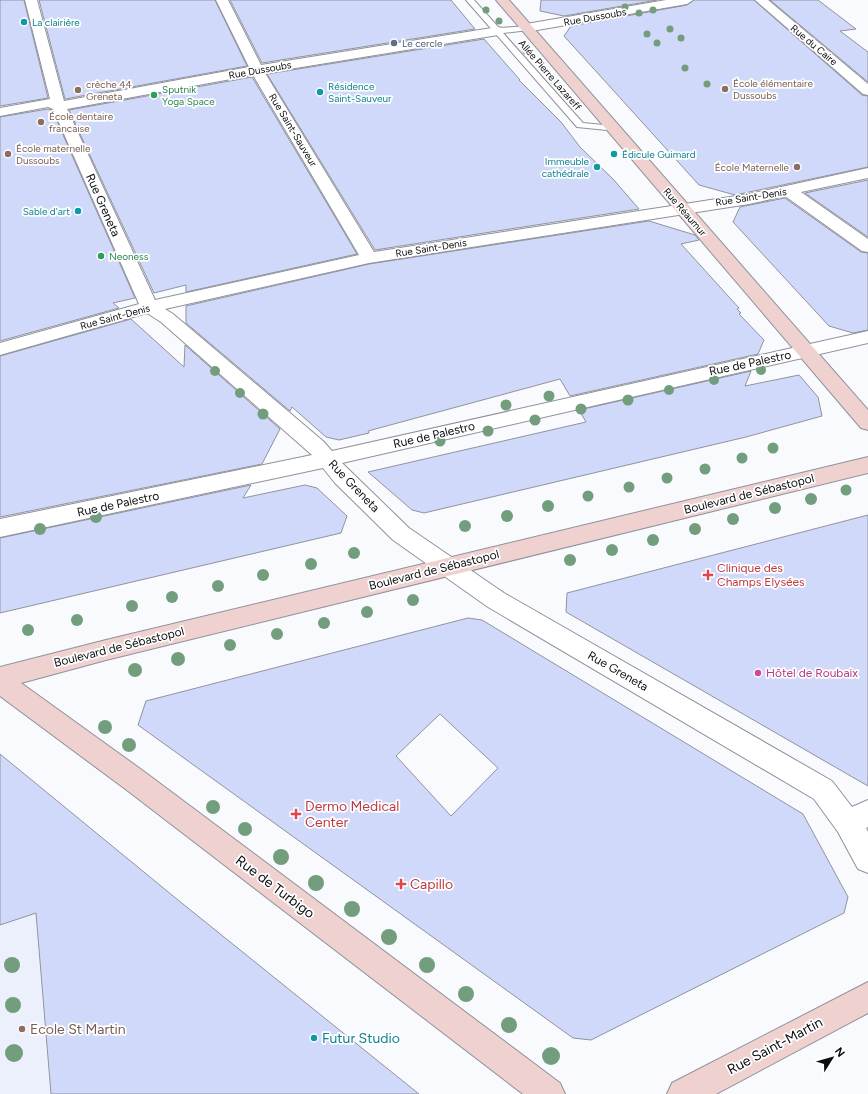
<svg xmlns="http://www.w3.org/2000/svg" width="868" height="1094" font-family="Figtree,sans-serif">
	<style>
		.built { fill: #ecf0fd }
		.green { fill: #b2f4b3 }
		.building { fill: #d0d9fa; stroke: #90939c; fill-rule: evenodd }
		.lines { fill: none; stroke-linecap: round; stroke-linejoin: round }
		.lane-casing { stroke: #8f919b; stroke-width: 2 }
		.street-casing { stroke: #8f919b; stroke-width: 2 }
		.secondary-casing { stroke: #8f919b; stroke-width: 2 }
		.lane { fill: #fff; fill-rule: evenodd }
		.street { fill: #fff; fill-rule: evenodd }
		.secondary { fill: #efd2cf; fill-rule: evenodd }
		.tree { fill: #729e7d }
		.culture-dot { fill: #0f9aa8; stroke: #fff; stroke-width: 1.5 }
		.service-dot { fill: #5c6f8a; stroke: #fff; stroke-width: 1.5 }
		.education-dot { fill: #8d6e63; stroke: #fff; stroke-width: 1.5 }
		.leisure-dot { fill: #2e9e5b; stroke: #fff; stroke-width: 1.5 }
		.health-dot { fill: #e0444e; stroke: #fff; stroke-width: 1.5 }
		.hotel-dot { fill: #d1479c; stroke: #fff; stroke-width: 1.5 }
		.labels { text-anchor: middle; dominant-baseline: central; stroke-width: 3.5; stroke-linejoin: round; paint-order: stroke }
		.far-street-label { font-size: 10px; fill: #0c0d10; stroke: #fff }
		.far-culture-label { font-size: 10px; fill: #0d838f; stroke: #fff; text-anchor: start }
		.far-service-label { font-size: 10px; fill: #4e5e75; stroke: #fff; text-anchor: start }
		.far-education-label { font-size: 10px; fill: #785e54; stroke: #fff; text-anchor: start }
		.far-leisure-label { font-size: 10px; fill: #27864d; stroke: #fff; text-anchor: start }
		.street-label { font-size: 12px; fill: #0c0d10; stroke: #fff }
		.health-label { font-size: 12px; fill: #be3a42; stroke: #fff; text-anchor: start }
		.hotel-label { font-size: 12px; fill: #b23c85; stroke: #fff; text-anchor: start }
		.near-health-label { font-size: 14px; fill: #be3a42; stroke: #fff; text-anchor: start }
		.near-street-label { font-size: 14px; fill: #0c0d10; stroke: #fff }
		.near-education-label { font-size: 14px; fill: #785e54; stroke: #fff; text-anchor: start }
		.near-culture-label { font-size: 14px; fill: #0d838f; stroke: #fff; text-anchor: start }
	</style>
	<rect width="100%" height="100%" fill="#f9fafe"/>
	<polygon class="built" points="34,874 40,972 50,1094 0,1094 0,882"/>
	<polygon class="green" points="558,80 577,102 569,103 549,81"/>
	<g class="building">
		<polygon points="0,0 24,0 48,98 0,106"/>
		<polygon points="39,0 215,0 247,66 65,99"/>
		<polygon points="230,0 451,0 475,29 262,63"/>
		<polygon points="541,0 657,0 564,16 540,11"/>
		<polygon points="694,0 754,0 862,95 868,96 868,167 735,195 699,185 564,36 571,26 687,5"/>
		<polygon points="770,0 818,0 856,29 840,31 868,52 868,82"/>
		<polygon points="484,39 520,80 519,80 561,122 580,147 613,179 639,209 375,250 267,74"/>
		<polygon points="252,77 357,254 186,292 186,285 154,293 69,110"/>
		<polygon points="48,109 52,110 135,298 113,303 119,308 0,341 0,117"/>
		<polygon points="868,180 868,237 805,193"/>
		<polygon points="785,198 861,252 868,253 868,330 853,333 829,326 733,222 740,207"/>
		<polygon points="649,221 695,235 699,240 681,244 739,308 737,309 741,313 739,314 764,340 758,354 570,396 560,379 368,431 369,433 339,440 326,437 292,407 290,411 186,323 186,306 369,264"/>
		<polygon points="131,319 184,367 185,345 280,429 262,464 0,517 0,356"/>
		<polygon points="751,371 745,386 799,375 818,397 822,416 746,437 424,513 412,510 368,472 586,422 579,410"/>
		<polygon points="251,485 243,498 305,485 317,488 347,516 341,533 0,613 0,538"/>
		<polygon points="868,515 868,786 566,612 567,593"/>
		<path d="M 468,618 L 482,620 L 803,814 L 848,897 L 844,913 L 591,1040 L 573,1038 L 138,725 L 146,701 ZM 440,714 L 498,768 L 451,816 L 396,756 Z"/>
		<polygon points="0,754 178,900 419,1094 51,1094 36,913 0,925"/>
	</g>
	<g class="lines">
		<g class="lane-casing">
			<polygon id="lane" points="466,0 474,0 499,28 529,26 529,30 503,33 583,123 614,126 619,129 617,131 577,127"/>
		</g>
		<g class="street-casing">
			<g id="street">
				<path d="M 25,0 L 37,0 L 64,101 L 249,67 L 216,0 L 228,0 L 261,65 L 498,27 L 502,28 L 504,31 L 498,35 L 265,73 L 374,252 L 749,194 L 868,168 L 868,178 L 801,192 L 868,239 L 868,252 L 862,251 L 785,196 L 749,204 L 369,263 L 165,309 L 173,314 L 323,441 L 332,451 L 868,331 L 868,343 L 342,463 L 409,528 L 504,593 L 832,781 L 852,807 L 868,800 L 868,827 L 866,828 L 868,832 L 868,873 L 858,869 L 838,832 L 814,799 L 488,607 L 393,540 L 335,483 L 323,468 L 0,537 L 0,519 L 312,455 L 161,322 L 147,313 L 0,355 L 0,343 L 139,304 L 53,109 L 48,107 L 0,116 L 0,108 L 50,99 ZM 253,75 L 359,255 L 155,300 L 67,109 Z"/>
				<polygon points="666,0 693,0 687,4 526,32 520,28 526,24"/>
				<polygon points="755,0 768,0 868,84 868,95 863,94"/>
			</g>
		</g>
		<g class="secondary-casing">
			<g id="secondary">
				<polygon points="496,0 509,0 868,410 868,430 861,428"/>
				<polygon points="868,457 868,473 106,660 21,683 146,773 560,1083 565,1094 523,1094 128,791 0,696 0,667 106,640"/>
				<polygon points="868,982 868,1013 716,1094 667,1094 672,1083"/>
			</g>
		</g>
		<use href="#lane" class="lane"/>
		<use href="#street" class="street"/>
		<use href="#secondary" class="secondary"/>
	</g>
	<g class="tree">
		<circle cx="625" cy="7" r="3.5"/>
		<circle cx="486" cy="10" r="3.5"/>
		<circle cx="653" cy="10" r="3.5"/>
		<circle cx="639" cy="13" r="3.5"/>
		<circle cx="499" cy="21" r="3.5"/>
		<circle cx="670" cy="29" r="3.5"/>
		<circle cx="647" cy="34" r="3.5"/>
		<circle cx="681" cy="38" r="3.5"/>
		<circle cx="657" cy="43" r="3.5"/>
		<circle cx="526" cy="51" r="3.5"/>
		<circle cx="685" cy="68" r="3.5"/>
		<circle cx="707" cy="84" r="3.5"/>
		<circle cx="761" cy="370" r="5"/>
		<circle cx="215" cy="371" r="5"/>
		<circle cx="714" cy="380" r="5"/>
		<circle cx="669" cy="390" r="5"/>
		<circle cx="240" cy="393" r="5"/>
		<circle cx="549" cy="396" r="5.5"/>
		<circle cx="628" cy="400" r="5.5"/>
		<circle cx="506" cy="405" r="5.5"/>
		<circle cx="581" cy="409" r="5.5"/>
		<circle cx="263" cy="414" r="5.5"/>
		<circle cx="535" cy="420" r="5.5"/>
		<circle cx="488" cy="431" r="5.5"/>
		<circle cx="440" cy="441" r="5.5"/>
		<circle cx="773" cy="448" r="5.5"/>
		<circle cx="742" cy="458" r="5.5"/>
		<circle cx="705" cy="469" r="5.5"/>
		<circle cx="667" cy="478" r="5.5"/>
		<circle cx="629" cy="487" r="5.5"/>
		<circle cx="846" cy="490" r="5.5"/>
		<circle cx="588" cy="496" r="5.5"/>
		<circle cx="811" cy="499" r="6"/>
		<circle cx="548" cy="506" r="6"/>
		<circle cx="775" cy="508" r="6"/>
		<circle cx="507" cy="516" r="6"/>
		<circle cx="96" cy="517" r="6"/>
		<circle cx="733" cy="519" r="6"/>
		<circle cx="465" cy="526" r="6"/>
		<circle cx="40" cy="529" r="6"/>
		<circle cx="695" cy="529" r="6"/>
		<circle cx="653" cy="540" r="6"/>
		<circle cx="612" cy="550" r="6"/>
		<circle cx="354" cy="553" r="6"/>
		<circle cx="570" cy="560" r="6"/>
		<circle cx="311" cy="564" r="6"/>
		<circle cx="263" cy="575" r="6"/>
		<circle cx="218" cy="586" r="6"/>
		<circle cx="172" cy="597" r="6"/>
		<circle cx="413" cy="600" r="6"/>
		<circle cx="132" cy="606" r="6"/>
		<circle cx="367" cy="612" r="6"/>
		<circle cx="77" cy="620" r="6"/>
		<circle cx="324" cy="623" r="6"/>
		<circle cx="28" cy="630" r="6"/>
		<circle cx="277" cy="634" r="6"/>
		<circle cx="230" cy="645" r="6"/>
		<circle cx="178" cy="659" r="7"/>
		<circle cx="135" cy="670" r="7"/>
		<circle cx="105" cy="727" r="7"/>
		<circle cx="129" cy="745" r="7"/>
		<circle cx="213" cy="807" r="7"/>
		<circle cx="245" cy="829" r="7"/>
		<circle cx="281" cy="857" r="8"/>
		<circle cx="316" cy="883" r="8"/>
		<circle cx="352" cy="909" r="8"/>
		<circle cx="389" cy="937" r="8"/>
		<circle cx="12" cy="965" r="8"/>
		<circle cx="427" cy="965" r="8"/>
		<circle cx="466" cy="994" r="8"/>
		<circle cx="13" cy="1005" r="8"/>
		<circle cx="509" cy="1025" r="8"/>
		<circle cx="14" cy="1053" r="9"/>
		<circle cx="551" cy="1056" r="9"/>
	</g>
	<g class="culture-dot">
		<circle cx="24" cy="22" r="4"/>
		<circle cx="320" cy="92" r="4"/>
		<circle cx="614" cy="154" r="4"/>
		<circle cx="597" cy="167" r="4"/>
		<circle cx="78" cy="211" r="4"/>
		<circle cx="314" cy="1038" r="4"/>
	</g>
	<circle class="service-dot" cx="394" cy="43" r="4"/>
	<g class="education-dot">
		<circle cx="725" cy="89" r="4"/>
		<circle cx="78" cy="90" r="4"/>
		<circle cx="41" cy="122" r="4"/>
		<circle cx="8" cy="154" r="4"/>
		<circle cx="797" cy="167" r="4"/>
		<circle cx="22" cy="1029" r="4"/>
	</g>
	<g class="leisure-dot">
		<circle cx="154" cy="95" r="4"/>
		<circle cx="101" cy="256" r="4"/>
	</g>
	<g class="health-dot">
		<path d="M706 569h4v4h4v4h-4v4h-4v-4h-4v-4h4z"/>
		<path d="M294 808h4v4h4v4h-4v4h-4v-4h-4v-4h4z"/>
		<path d="M399 878h4v4h4v4h-4v4h-4v-4h-4v-4h4z"/>
	</g>
	<circle class="hotel-dot" cx="758" cy="673" r="4"/>
	<g class="labels">
		<g class="far-street-label">
			<text transform="translate(595 17) rotate(-10)">Rue Dussoubs</text>
			<text transform="translate(814 45) rotate(40)">Rue du Caire</text>
			<text transform="translate(260 70) rotate(-10)">Rue Dussoubs</text>
			<text transform="translate(550 75) rotate(49)">Allée Pierre Lazareff</text>
			<text transform="translate(293 130) rotate(59)">Rue Saint-Sauveur</text>
			<text transform="translate(751 197) rotate(-9)">Rue Saint-Denis</text>
			<text transform="translate(685 212) rotate(49)">Rue Réaumur</text>
			<text transform="translate(431 248) rotate(-9)">Rue Saint-Denis</text>
			<text transform="translate(115 317) rotate(-15)">Rue Saint-Denis</text>
		</g>
		<g class="far-culture-label">
			<text x="32" y="22">La clairière</text>
			<text x="328" y="86">Résidence<tspan x="328" dy="12">Saint-Sauveur</tspan></text>
			<text x="622" y="154">Édicule Guimard</text>
			<text x="589" y="161" text-anchor="end">Immeuble<tspan x="589" dy="12">cathédrale</tspan></text>
			<text x="70" y="211" text-anchor="end">Sable d'art</text>
		</g>
		<g class="far-service-label">
			<text x="402" y="43">Le cercle</text>
		</g>
		<g class="far-education-label">
			<text x="733" y="83">École élémentaire<tspan x="733" dy="12">Dussoubs</tspan></text>
			<text x="86" y="84">crèche 44<tspan x="86" dy="12">Greneta</tspan></text>
			<text x="49" y="116">École dentaire<tspan x="49" dy="12">francaise</tspan></text>
			<text x="16" y="148">École maternelle<tspan x="16" dy="12">Dussoubs</tspan></text>
			<text x="789" y="167" text-anchor="end">École Maternelle</text>
		</g>
		<g class="far-leisure-label">
			<text x="162" y="89">Sputnik<tspan x="162" dy="12">Yoga Space</tspan></text>
			<text x="109" y="256">Neoness</text>
		</g>
		<g class="street-label">
			<text transform="translate(103 205) rotate(66)">Rue Greneta</text>
			<text transform="translate(750 363) rotate(-12)">Rue de Palestro</text>
			<text transform="translate(434 435) rotate(-13)">Rue de Palestro</text>
			<text transform="translate(354 486) rotate(46)">Rue Greneta</text>
			<text transform="translate(749 494) rotate(-14)">Boulevard de Sébastopol</text>
			<text transform="translate(118 504) rotate(-12)">Rue de Palestro</text>
			<text transform="translate(434 570) rotate(-14)">Boulevard de Sébastopol</text>
			<text transform="translate(119 647) rotate(-14)">Boulevard de Sébastopol</text>
			<text transform="translate(618 671) rotate(30)">Rue Greneta</text>
		</g>
		<g class="health-label">
			<text x="717" y="568">Clinique des<tspan x="717" dy="14">Champs Elysées</tspan></text>
		</g>
		<g class="hotel-label">
			<text x="766" y="673">Hôtel de Roubaix</text>
		</g>
		<g class="near-health-label">
			<text x="305" y="806">Dermo Medical<tspan x="305" dy="16">Center</tspan></text>
			<text x="410" y="884">Capillo</text>
		</g>
		<g class="near-street-label">
			<text transform="translate(275 887) rotate(37)">Rue de Turbigo</text>
			<text transform="translate(775 1046) rotate(-28)">Rue Saint-Martin</text>
		</g>
		<g class="near-education-label">
			<text x="30" y="1029">Ecole St Martin</text>
		</g>
		<g class="near-culture-label">
			<text x="322" y="1038">Futur Studio</text>
		</g>
	</g>
	<g transform="translate(832 1058) rotate(53)" stroke="#ffffff" stroke-width="3" paint-order="stroke">
	<path d="M0-3L7 15L0 10L-7 15Z" fill="#0c0d10"/>
	<text y="-6" font-size="11" font-weight="bold" text-anchor="middle" fill="#0c0d10">N</text>
	</g>
</svg>
